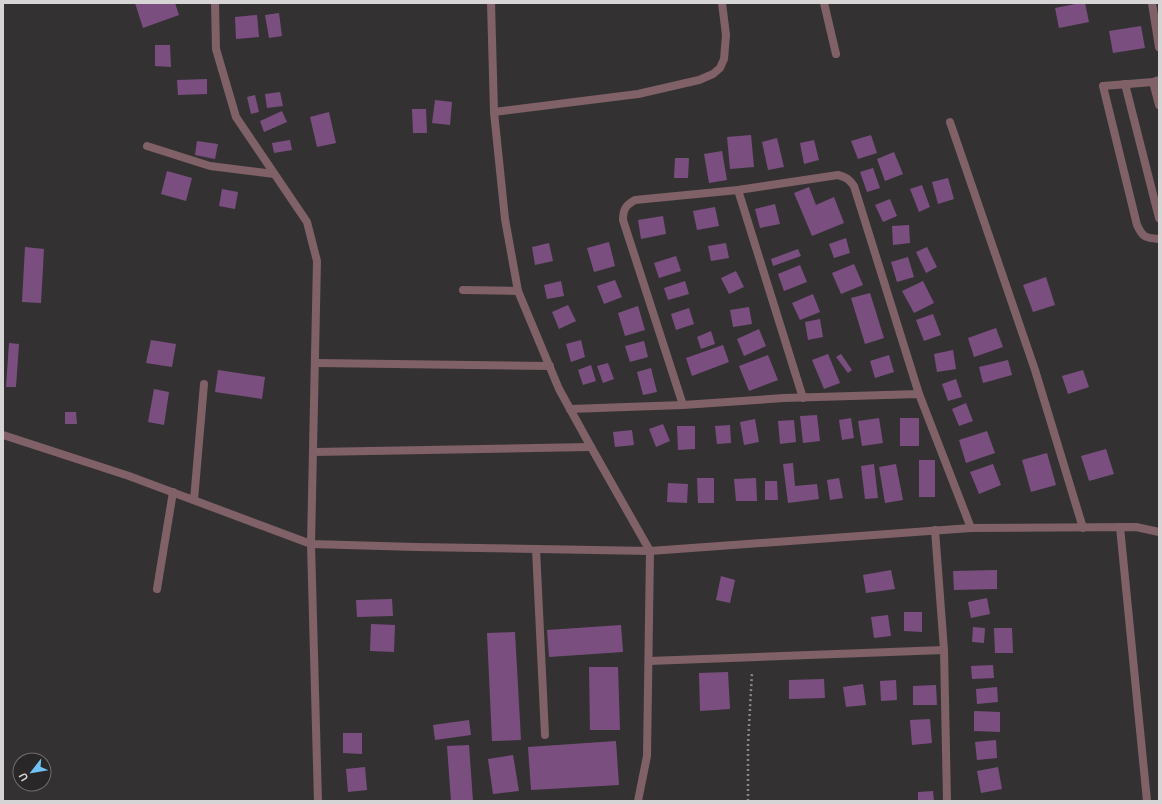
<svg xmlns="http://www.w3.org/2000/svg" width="1162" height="804" font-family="'DM Sans',sans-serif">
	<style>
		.building { fill: #7a4f80 }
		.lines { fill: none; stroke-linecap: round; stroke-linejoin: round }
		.path { stroke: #8a8789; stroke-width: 2.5; stroke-dasharray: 2 3; stroke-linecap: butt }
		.lane { stroke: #806167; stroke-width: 8 }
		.street { stroke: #806167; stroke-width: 8 }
	</style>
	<rect width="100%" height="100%" fill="#343133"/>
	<g class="building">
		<polygon points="135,3 175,3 179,15 143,28"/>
		<polygon points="1080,3 1085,3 1089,22 1059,28 1055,8"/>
		<polygon points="279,13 282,36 269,38 265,15"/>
		<polygon points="257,15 259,37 236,39 235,17"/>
		<polygon points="1141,26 1145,48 1113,53 1109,31"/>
		<polygon points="155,45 170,45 171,67 155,66"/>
		<polygon points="207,79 207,94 178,95 177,80"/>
		<polygon points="280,92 283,106 267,108 265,94"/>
		<polygon points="255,95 259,112 251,114 247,97"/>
		<polygon points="435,100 452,102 450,125 432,123"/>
		<polygon points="412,109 426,109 427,133 413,133"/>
		<polygon points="282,111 287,122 264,132 260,121"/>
		<polygon points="329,112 336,143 317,147 310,117"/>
		<polygon points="751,135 754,167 730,169 727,137"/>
		<polygon points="871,135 877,153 858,159 851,141"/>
		<polygon points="777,138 784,167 768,170 762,142"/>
		<polygon points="290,140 292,150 274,153 272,143"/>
		<polygon points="814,140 819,160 804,164 800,143"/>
		<polygon points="197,141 218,144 215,159 195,155"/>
		<polygon points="722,151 727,180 709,183 704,154"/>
		<polygon points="894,152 903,174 885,181 877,159"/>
		<polygon points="675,158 689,158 688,178 674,178"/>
		<polygon points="873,168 880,188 867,192 860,172"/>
		<polygon points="167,171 192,178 186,201 161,194"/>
		<polygon points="948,178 954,199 938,204 932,182"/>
		<polygon points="922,185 930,207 919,212 910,189"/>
		<polygon points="809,187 816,205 834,197 844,223 812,236 794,193"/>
		<polygon points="222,189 238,192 235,209 219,206"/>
		<polygon points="890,199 897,216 883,222 875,205"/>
		<polygon points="775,204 780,224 760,228 755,209"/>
		<polygon points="715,207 719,226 697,230 693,211"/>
		<polygon points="663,216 666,234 641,239 638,220"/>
		<polygon points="909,225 910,243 893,245 892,226"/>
		<polygon points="846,238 850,253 834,258 829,244"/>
		<polygon points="609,242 615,266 594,272 587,248"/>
		<polygon points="549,243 553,261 535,265 532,247"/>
		<polygon points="726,243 729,258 711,261 708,246"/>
		<polygon points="25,247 44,249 41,303 22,302"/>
		<polygon points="927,247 937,267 926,273 916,252"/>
		<polygon points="798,249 801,256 773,266 771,259"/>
		<polygon points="676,256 681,271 659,278 654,263"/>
		<polygon points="908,257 914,277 897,282 891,262"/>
		<polygon points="854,264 863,285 841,294 832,273"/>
		<polygon points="800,265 807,282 784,291 778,274"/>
		<polygon points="736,271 744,287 729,294 721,278"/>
		<polygon points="1046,277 1055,305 1033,312 1023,285"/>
		<polygon points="615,280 622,297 604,304 597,286"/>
		<polygon points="561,281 564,296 547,299 544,285"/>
		<polygon points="685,281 689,294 668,300 664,288"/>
		<polygon points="923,281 934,303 914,313 902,291"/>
		<polygon points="870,293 884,338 865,344 851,298"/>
		<polygon points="813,294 820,312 800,320 792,303"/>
		<polygon points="568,305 576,321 559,329 552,312"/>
		<polygon points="638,306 645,330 625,336 618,313"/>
		<polygon points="749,307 752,324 733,327 730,310"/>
		<polygon points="689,308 694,324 676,330 671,314"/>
		<polygon points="933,314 941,335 924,341 916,320"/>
		<polygon points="820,319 823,337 808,340 805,322"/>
		<polygon points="996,328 1003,347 974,357 968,338"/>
		<polygon points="759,329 766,346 744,356 737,339"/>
		<polygon points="711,331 715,344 701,349 697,337"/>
		<polygon points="151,340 176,344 172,367 146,363"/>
		<polygon points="581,340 585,357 571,362 566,344"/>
		<polygon points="644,341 648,357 630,362 625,346"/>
		<polygon points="9,343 19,344 16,387 6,387"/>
		<polygon points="723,345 729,362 692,376 686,358"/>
		<polygon points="953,350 956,369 937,372 934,354"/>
		<polygon points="828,354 840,383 824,389 812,360"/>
		<polygon points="841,354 852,370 848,373 836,357"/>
		<polygon points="768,355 778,380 749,391 739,366"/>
		<polygon points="889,355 894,372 875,378 870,361"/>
		<polygon points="1008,360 1012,375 983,383 979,367"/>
		<polygon points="608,363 614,379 603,383 597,366"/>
		<polygon points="591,365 596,381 583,385 578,370"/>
		<polygon points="651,368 657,392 643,395 637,372"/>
		<polygon points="218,370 265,377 262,399 215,392"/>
		<polygon points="1083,370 1089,387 1068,394 1062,376"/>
		<polygon points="956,379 962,397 948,401 942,384"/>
		<polygon points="154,389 169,392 164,425 148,422"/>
		<polygon points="966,403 973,421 959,426 952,409"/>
		<polygon points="65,412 76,412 77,424 65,424"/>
		<polygon points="817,415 820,441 803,443 800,416"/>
		<polygon points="851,418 854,438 842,440 839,420"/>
		<polygon points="879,418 883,443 862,446 858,421"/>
		<rect x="900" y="418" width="19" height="28"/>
		<polygon points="755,419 759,442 744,445 740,422"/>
		<polygon points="794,420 796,442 780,444 778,421"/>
		<polygon points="663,424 670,441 656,447 649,429"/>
		<polygon points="730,425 731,443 717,444 715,426"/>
		<polygon points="677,426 695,426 695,449 678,450"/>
		<polygon points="632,430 634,445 615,447 613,432"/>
		<polygon points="987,431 995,453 966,463 959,440"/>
		<polygon points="1106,449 1114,474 1089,481 1081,456"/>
		<polygon points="1047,453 1056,485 1031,492 1022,460"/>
		<rect x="919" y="460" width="16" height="37"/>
		<polygon points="793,463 795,486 817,484 819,499 788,503 783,464"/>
		<polygon points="874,464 878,498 865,499 861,466"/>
		<polygon points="896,464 903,500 885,503 879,467"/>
		<polygon points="993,464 1001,485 979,494 970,472"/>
		<polygon points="697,478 714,478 714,503 698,503"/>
		<polygon points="756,478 757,501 736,501 734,479"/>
		<polygon points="839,478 843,498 830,500 827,480"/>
		<polygon points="765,481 777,481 778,500 765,500"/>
		<polygon points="668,483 688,484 687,503 667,502"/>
		<polygon points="891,570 895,589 866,593 863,575"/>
		<polygon points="997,570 997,589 954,590 953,571"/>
		<polygon points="721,576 735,580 730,603 716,600"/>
		<polygon points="987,598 990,614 971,618 968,602"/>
		<polygon points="392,599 393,616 357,617 356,600"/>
		<polygon points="904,612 922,612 922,632 904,631"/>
		<polygon points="888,615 891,636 874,638 871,617"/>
		<polygon points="371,624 395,625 394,652 370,651"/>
		<polygon points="621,625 623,652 549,657 547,630"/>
		<polygon points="973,627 985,628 984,643 972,642"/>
		<polygon points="994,628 1012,628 1013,653 995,653"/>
		<polygon points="515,632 521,740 492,741 487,633"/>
		<polygon points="993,665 994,678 972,679 971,666"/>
		<polygon points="589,667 618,667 620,730 590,730"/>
		<polygon points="728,672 730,709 700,711 699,673"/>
		<polygon points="824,679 825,698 789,699 789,680"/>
		<polygon points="896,680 897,700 881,701 880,681"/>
		<polygon points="863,684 866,705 846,707 843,687"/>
		<polygon points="936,685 937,705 913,705 913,686"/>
		<polygon points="997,687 998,702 977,704 976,689"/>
		<polygon points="974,711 1000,712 1000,732 974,731"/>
		<polygon points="930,719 932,743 912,745 910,720"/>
		<polygon points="469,720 471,735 435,740 433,725"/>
		<polygon points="343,733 362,733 362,754 343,753"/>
		<polygon points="996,740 997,758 977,760 975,742"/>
		<polygon points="616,741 619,785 531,790 528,747"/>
		<polygon points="469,745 473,801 451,801 447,746"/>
		<polygon points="513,755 519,791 493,794 488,759"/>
		<polygon points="365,767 367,790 348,792 346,769"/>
		<polygon points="998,767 1002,789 981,793 977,771"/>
		<polygon points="933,791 934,801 918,801 918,792"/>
	</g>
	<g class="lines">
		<polyline class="path" points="748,801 748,744 752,672"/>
		<g class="lane">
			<path d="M 1159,80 L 1153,82 L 1103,86 L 1137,225 C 1143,238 1146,238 1159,239"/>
			<polyline points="1153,82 1159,105"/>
			<polyline points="1125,84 1159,218"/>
			<polyline points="536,549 545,735"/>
		</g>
		<g class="street">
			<polyline points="215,3 216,49 236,117 307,222 317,261 311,544 318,801"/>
			<polyline points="491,3 494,112 505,219 518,291 559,389 591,447 650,551 647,756 638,801"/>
			<polyline points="824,3 836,54"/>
			<polyline points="1152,3 1159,47"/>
			<polyline points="494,112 638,94 699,80 713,74 720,68 724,59 726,35 722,3"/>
			<polyline points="950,122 1035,370 1083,528"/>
			<polyline points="147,146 210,166 274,174"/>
			<polyline points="738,190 803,398"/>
			<polyline points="463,290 518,291"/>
			<polyline points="316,363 550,366"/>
			<path d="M 683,405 L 623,220 C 623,209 626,205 635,200 L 738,190 L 838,175 C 846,177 849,179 854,186 L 919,394"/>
			<polyline points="570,409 683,405 784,398 919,394 971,528 1136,527 1159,532"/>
			<polyline points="3,435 129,476 311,544 416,547 650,551 971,528"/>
			<polyline points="313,452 591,447"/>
			<polyline points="194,500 204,384"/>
			<polyline points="1120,527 1147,801"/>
			<polyline points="157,589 173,492"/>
			<polyline points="944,650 947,801"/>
			<polyline points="649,661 944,650 935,530"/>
		</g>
	</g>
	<rect width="1162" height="804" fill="none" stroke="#d7d4d6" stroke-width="8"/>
	<g transform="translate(32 772) rotate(239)"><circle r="19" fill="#2a2729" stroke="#6f6c6e"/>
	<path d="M0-3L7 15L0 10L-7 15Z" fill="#70c1f4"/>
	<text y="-6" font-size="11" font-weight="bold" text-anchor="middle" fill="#d7d4d6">U</text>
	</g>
</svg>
